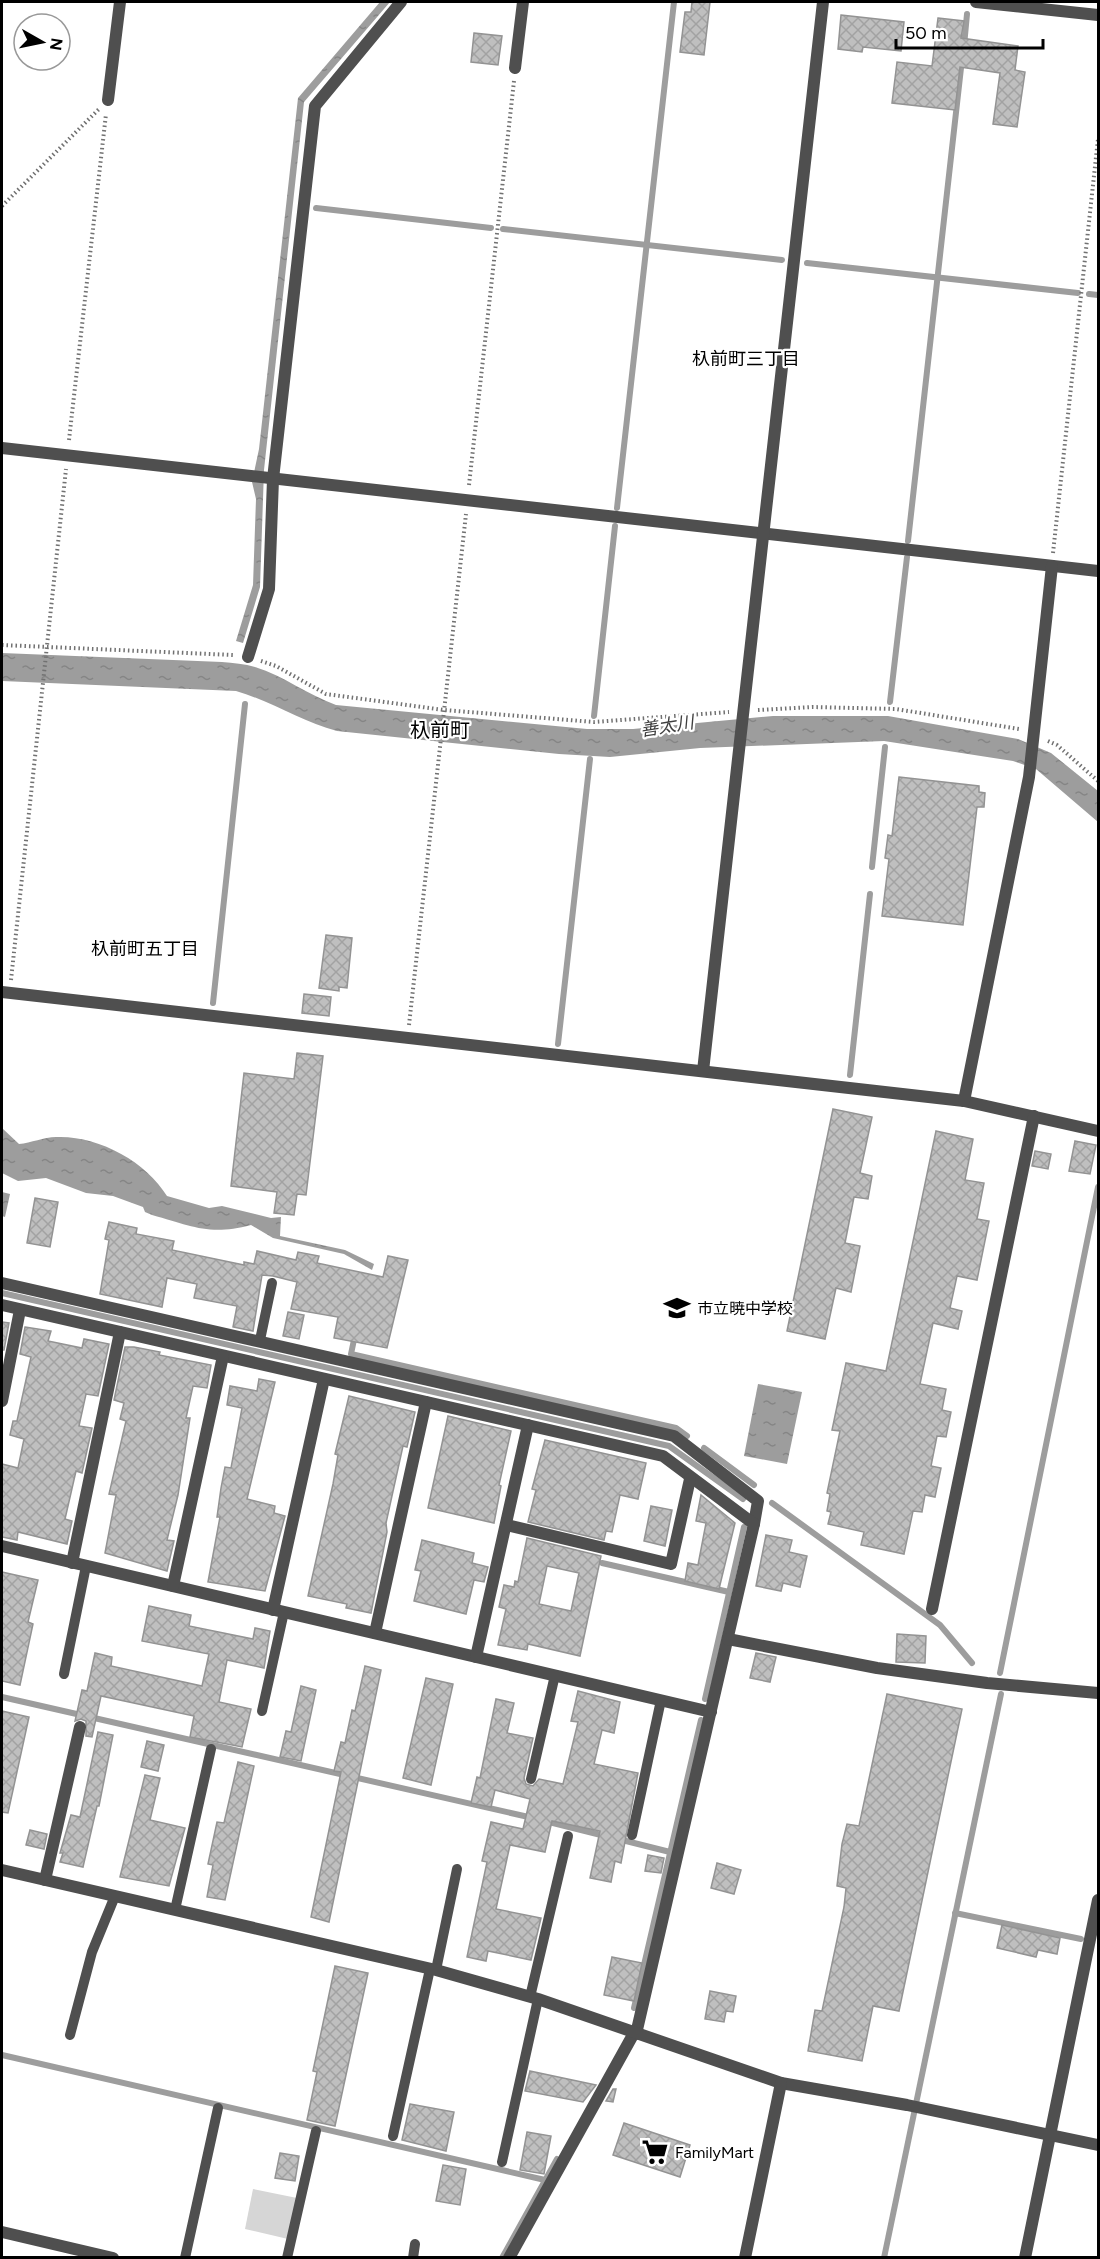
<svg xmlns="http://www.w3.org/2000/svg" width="1100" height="2259" font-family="Figtree,'Noto Sans JP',sans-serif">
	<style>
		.grass { fill: #d6d6d6 }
		.water { fill: url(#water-ripples) }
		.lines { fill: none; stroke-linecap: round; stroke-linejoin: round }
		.stream { stroke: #9d9d9d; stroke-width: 6 }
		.building { fill: url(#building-cross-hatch); stroke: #939393; stroke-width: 1.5; fill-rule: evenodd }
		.path { stroke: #717171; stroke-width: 4; stroke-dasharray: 1.5 3; stroke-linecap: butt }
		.service { stroke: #4f4f4f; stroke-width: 10 }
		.minor { stroke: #4f4f4f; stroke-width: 12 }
		.tertiary { stroke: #4f4f4f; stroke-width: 12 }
		.labels { text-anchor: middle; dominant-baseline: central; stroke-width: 4.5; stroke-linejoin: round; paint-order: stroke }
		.poi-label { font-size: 16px; fill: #000; stroke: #fff; text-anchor: start }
		.neighbourhood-label { font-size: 18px; fill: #000; stroke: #fff }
		.water-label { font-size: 18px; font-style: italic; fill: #3e3e3e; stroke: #fff }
		.quarter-label { font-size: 20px; fill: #000; stroke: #fff }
	</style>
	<defs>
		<pattern id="water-ripples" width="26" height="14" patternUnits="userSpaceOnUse" patternTransform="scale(1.5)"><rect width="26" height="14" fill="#9d9d9d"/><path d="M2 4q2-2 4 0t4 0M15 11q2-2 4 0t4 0" fill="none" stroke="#858585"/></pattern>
		<pattern id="building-cross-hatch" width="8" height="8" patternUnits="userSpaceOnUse" patternTransform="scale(1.5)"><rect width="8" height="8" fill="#bfbfbf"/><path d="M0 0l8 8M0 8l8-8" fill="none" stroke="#a2a2a2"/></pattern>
	</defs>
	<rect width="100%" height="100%" fill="#fff"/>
	<polygon class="grass" points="253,2189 297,2198 288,2239 245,2229"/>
	<g class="water">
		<polygon points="380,2 390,2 304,102 264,470 260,587 243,643 236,641 253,585 256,499 252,482 259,449 298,98"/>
		<path d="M 2,653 L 222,662 C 233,663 245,664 255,667 C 284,676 308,695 336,705 L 587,729 L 633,729 L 773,716 L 888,716 L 1018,739 L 1051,753 L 1098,791 L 1098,822 L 1036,769 L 1013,761 L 884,741 L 700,748 L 610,757 L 559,754 L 337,731 C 302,722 271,701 236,691 L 2,681 Z"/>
		<path d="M 2,1128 L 19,1144 C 31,1143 44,1137 56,1137 C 97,1135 146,1161 167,1196 L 209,1208 L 222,1206 L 271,1218 L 281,1217 L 280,1236 L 345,1250 L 374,1264 L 372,1270 L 344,1254 L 273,1238 L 251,1225 C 209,1236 192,1226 152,1215 L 145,1212 L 143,1207 L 113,1196 L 86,1193 L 46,1178 L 18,1181 L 2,1173 Z"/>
		<polygon points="2,1192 10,1194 5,1217 2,1216"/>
		<polygon points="758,1384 802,1392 787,1464 744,1456"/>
	</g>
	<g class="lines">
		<g class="stream">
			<polyline points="964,46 967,14"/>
			<polyline points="316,208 491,228"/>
			<polyline points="503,229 782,260"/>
			<polyline points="807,263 1078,293"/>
			<polyline points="1089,294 1098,295"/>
			<polyline points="617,508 674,2"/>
			<polyline points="908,541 962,59"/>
			<polyline points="890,702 907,557"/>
			<polyline points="594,716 615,526"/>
			<polyline points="872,867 885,747"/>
			<polyline points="213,1003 245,704"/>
			<polyline points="558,1044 590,759"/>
			<polyline points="850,1075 870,894"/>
			<polyline points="2,1293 669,1446 743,1499"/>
			<polyline points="355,1335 351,1354 676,1428 687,1436"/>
			<polyline points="704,1448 754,1485"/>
			<polyline points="772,1503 940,1625 972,1663"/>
			<polyline points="602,1563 729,1592"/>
			<polyline points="1000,1673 1098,1187"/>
			<polyline points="2,1697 533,1818"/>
			<polyline points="705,1699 744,1527"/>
			<polyline points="545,1821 605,1836"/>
			<polyline points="618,1839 670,1852"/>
			<polyline points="955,1913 1081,1939"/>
			<polyline points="634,2008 701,1720"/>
			<polyline points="2,2055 545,2180"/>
			<polyline points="502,2258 557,2159"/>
			<polyline points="884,2258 1001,1694"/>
		</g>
	</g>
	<g class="building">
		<polygon points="692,2 710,2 704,55 680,52 685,12 691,12"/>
		<polygon points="841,15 904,22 901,51 863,47 862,52 838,49"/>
		<polygon points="938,18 964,21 961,38 1018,46 1015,70 1025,72 1017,127 993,124 1000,73 960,67 955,110 892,103 897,62 932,66"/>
		<polygon points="474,33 502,36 498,65 471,62"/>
		<polygon points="899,777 979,786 979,792 985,793 984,807 977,807 963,925 882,916 889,859 885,858 888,835 892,836"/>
		<polygon points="326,935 352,938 347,988 339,987 339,991 319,988"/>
		<polygon points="304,994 331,997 329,1016 302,1013"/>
		<polygon points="297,1053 323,1056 306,1195 297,1194 294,1215 274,1213 277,1192 231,1186 244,1073 294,1079"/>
		<polygon points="833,1109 872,1117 860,1173 872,1176 868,1199 854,1197 845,1243 860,1246 851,1292 836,1288 825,1339 787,1331"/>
		<polygon points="936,1131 973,1139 965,1180 984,1183 977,1219 989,1221 977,1280 957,1276 950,1308 962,1311 958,1329 933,1323 920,1384 946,1389 942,1410 951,1412 946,1437 937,1436 931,1466 941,1468 935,1497 925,1495 922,1512 913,1511 904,1554 861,1545 864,1532 828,1524 831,1512 827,1511 830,1494 827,1493 840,1431 832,1430 846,1363 886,1371"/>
		<polygon points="1075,1141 1096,1145 1090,1174 1069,1171"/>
		<polygon points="1035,1151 1051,1154 1048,1169 1032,1166"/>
		<polygon points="35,1198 58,1202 50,1247 27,1243"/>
		<polygon points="109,1222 137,1228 136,1234 174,1241 172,1250 244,1265 244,1262 254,1264 257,1251 296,1260 298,1252 319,1256 317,1263 383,1277 388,1256 408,1260 387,1348 334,1338 338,1317 291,1309 297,1282 273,1276 262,1275 253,1331 233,1327 237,1306 194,1298 197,1284 167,1278 162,1307 100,1294 109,1240 105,1239"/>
		<polygon points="288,1312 304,1315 299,1339 283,1336"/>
		<polygon points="2,1322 9,1323 4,1350 2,1350"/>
		<polygon points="25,1327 51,1331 48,1341 82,1348 84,1339 109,1344 98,1396 86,1394 79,1426 92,1428 82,1473 76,1471 65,1519 72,1521 67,1544 18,1532 17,1540 2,1537 2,1464 18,1468 24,1439 10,1435 13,1421 17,1421 31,1357 20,1354"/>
		<polygon points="125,1347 134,1347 160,1352 159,1355 211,1365 207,1388 193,1386 186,1418 190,1418 178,1495 167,1540 174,1541 167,1571 105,1553 116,1495 109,1494 126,1421 120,1419 124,1403 114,1400"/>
		<polygon points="259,1379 275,1382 247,1499 275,1506 274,1513 285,1516 265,1591 208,1582 220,1517 217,1517 221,1488 225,1467 231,1468 242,1408 227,1405 230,1386 257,1391"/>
		<polygon points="349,1396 415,1412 407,1447 403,1446 386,1523 387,1532 371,1613 346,1608 347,1604 308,1596 333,1484 338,1455 335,1454"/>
		<polygon points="448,1416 511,1431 499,1485 501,1486 494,1523 428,1508"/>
		<polygon points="545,1440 646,1463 638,1499 620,1495 612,1532 606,1531 604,1540 528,1522 536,1490 532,1489"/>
		<polygon points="701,1495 735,1523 719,1589 685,1581 688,1563 698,1565 706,1523 696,1521"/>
		<polygon points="651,1506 672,1510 665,1546 644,1541"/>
		<polygon points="766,1535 792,1540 789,1552 807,1556 800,1587 783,1583 781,1591 756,1586"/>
		<path d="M 527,1538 L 601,1556 L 580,1656 L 528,1644 L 527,1650 L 498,1645 L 506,1609 L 499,1607 L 504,1585 L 514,1587 L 515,1581 L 518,1582 ZM 547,1566 L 579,1573 L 571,1611 L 539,1604 Z"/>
		<polygon points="422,1540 474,1553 472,1563 488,1567 484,1582 474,1580 466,1614 414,1601 421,1571 415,1570"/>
		<polygon points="2,1572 38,1580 28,1622 33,1624 20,1685 2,1681"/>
		<polygon points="149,1606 191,1615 189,1626 253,1639 255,1628 270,1631 264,1668 227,1660 219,1702 251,1709 242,1747 190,1737 194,1716 101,1696 92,1737 86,1736 86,1721 81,1719 75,1721 82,1690 87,1691 95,1653 112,1657 111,1666 202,1686 209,1654 142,1641"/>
		<polygon points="897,1634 926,1636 925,1663 896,1662"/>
		<polygon points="756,1653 776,1657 770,1682 750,1678"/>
		<polygon points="365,1666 381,1670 329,1922 311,1917 341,1772 334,1771 341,1742 345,1743 352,1710 355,1711"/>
		<polygon points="426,1678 453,1684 431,1785 403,1778"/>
		<polygon points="301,1686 316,1690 301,1761 280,1757 286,1731 291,1732"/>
		<polygon points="578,1691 620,1702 614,1733 602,1730 594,1764 638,1773 621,1863 615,1861 611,1882 590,1878 600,1831 552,1821 545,1852 510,1845 496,1909 541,1918 531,1960 488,1951 486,1961 467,1957 487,1862 482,1861 491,1822 523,1829 530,1799 495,1790 491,1807 471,1803 477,1777 480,1778 496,1699 514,1703 507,1733 533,1738 524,1778 526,1784 533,1786 539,1779 563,1784 578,1722 571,1721"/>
		<polygon points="887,1694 962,1709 899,2011 873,2006 862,2061 808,2051 815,2010 822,2011 844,1907 846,1888 837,1886 842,1844 847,1824 859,1826"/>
		<polygon points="2,1711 29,1717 8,1813 2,1812"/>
		<polygon points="98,1732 113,1735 99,1806 97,1806 83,1867 60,1862 63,1853 60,1853 71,1815 80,1817"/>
		<polygon points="147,1741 164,1745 158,1771 141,1767"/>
		<polygon points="238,1762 254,1766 225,1900 207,1897 213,1865 208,1864 217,1822 224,1823"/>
		<polygon points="145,1775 160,1778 150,1820 185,1828 169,1886 120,1877"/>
		<polygon points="30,1830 47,1834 44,1849 26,1845"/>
		<polygon points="648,1855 664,1858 661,1873 645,1871"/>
		<polygon points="717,1863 741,1870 734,1894 711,1888"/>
		<polygon points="1002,1925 1060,1938 1057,1954 1038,1950 1036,1957 997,1948"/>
		<polygon points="612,1957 642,1963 634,2001 604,1995"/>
		<polygon points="335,1966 368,1973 335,2126 307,2120 317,2072 313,2071"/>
		<polygon points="710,1991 736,1996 733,2012 726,2011 724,2022 705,2019"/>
		<polygon points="530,2071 596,2085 583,2102 525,2091"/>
		<polygon points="613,2089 616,2089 613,2102 606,2101"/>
		<polygon points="410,2104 454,2112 446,2151 402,2140"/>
		<polygon points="624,2123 690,2145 680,2177 613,2155"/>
		<polygon points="527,2132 551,2136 544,2174 520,2170"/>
		<polygon points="280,2153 299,2156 295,2181 275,2178"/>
		<polygon points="443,2165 466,2169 460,2205 436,2201"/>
	</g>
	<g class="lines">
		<g class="path">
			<polyline points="2,206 99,109"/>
			<polyline points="69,440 106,114"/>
			<polyline points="469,485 514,81"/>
			<polyline points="1053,553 1098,139"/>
			<polyline points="2,645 233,655"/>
			<polyline points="261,661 276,666 326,694 444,710 594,722 729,712"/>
			<polyline points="758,710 812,707 896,709 1019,729"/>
			<polyline points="1048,741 1057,745 1098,781"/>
			<polyline points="11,980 66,469"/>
			<polyline points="409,1025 466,514"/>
		</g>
		<g class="service">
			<polyline points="260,1340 272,1283"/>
			<polyline points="64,1674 86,1566"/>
			<polyline points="262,1711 284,1612"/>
			<polyline points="531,1779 555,1675"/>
			<polyline points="632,1835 661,1700"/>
			<polyline points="175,1910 211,1749"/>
			<polyline points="436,1970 457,1869"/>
			<polyline points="530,1997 568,1836"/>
			<polyline points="70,2035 92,1952 115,1896"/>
			<polyline points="393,2136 430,1969"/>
			<polyline points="502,2162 538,1999"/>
			<polyline points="185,2258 218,2108"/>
			<polyline points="287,2258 316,2131"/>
			<polyline points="413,2258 415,2244"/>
		</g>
		<g class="minor">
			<polyline points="515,68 523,2"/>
			<polyline points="108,100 120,2"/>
			<polyline points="2,448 1098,571"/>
			<polyline points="248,657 269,589 273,479 315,106 401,2"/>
			<polyline points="2,992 964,1101 1098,1131"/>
			<polyline points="703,1071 823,2"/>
			<polyline points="964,1101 1029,777 1052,566"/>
			<polyline points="2,1283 674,1436 758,1501 754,1524"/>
			<polyline points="2,1305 663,1456 754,1524 636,2034"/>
			<polyline points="2,1401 20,1310"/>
			<polyline points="507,1525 671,1564 690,1479"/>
			<polyline points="2,1546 711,1712"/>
			<polyline points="72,1563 120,1332"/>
			<polyline points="173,1586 223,1356"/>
			<polyline points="932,1609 1034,1116"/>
			<polyline points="273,1610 324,1379"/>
			<polyline points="375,1633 426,1402"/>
			<polyline points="728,1639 877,1668 987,1683 1098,1693"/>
			<polyline points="476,1657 528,1425"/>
			<polyline points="45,1880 80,1727"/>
			<polyline points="2,2232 113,2258"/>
			<polyline points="509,2258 634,2033"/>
			<polyline points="1025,2258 1098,1900"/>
		</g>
		<g class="tertiary">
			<polyline points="976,2 1098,15"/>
			<polyline points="2,1870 436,1970 538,1999 781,2083 907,2105 1098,2145"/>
			<polyline points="745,2258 781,2083"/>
		</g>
	</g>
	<defs>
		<g id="school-bare" transform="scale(2.07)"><path d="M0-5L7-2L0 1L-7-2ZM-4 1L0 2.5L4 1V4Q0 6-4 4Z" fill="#000" stroke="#fff" stroke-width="2.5" paint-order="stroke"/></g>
		<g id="supermarket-bare" transform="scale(2.07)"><path d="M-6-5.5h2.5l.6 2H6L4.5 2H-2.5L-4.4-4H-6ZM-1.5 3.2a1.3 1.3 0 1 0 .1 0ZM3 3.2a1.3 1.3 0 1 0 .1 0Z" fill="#000" stroke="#fff" stroke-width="2.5" paint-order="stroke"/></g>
	</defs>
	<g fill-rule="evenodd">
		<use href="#school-bare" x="677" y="1308"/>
		<use href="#supermarket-bare" x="655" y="2152"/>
	</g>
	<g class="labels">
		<g class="poi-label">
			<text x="697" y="1308">市立暁中学校</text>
			<text x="675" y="2152">FamilyMart</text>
		</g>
		<g class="neighbourhood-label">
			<text x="746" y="359">杁前町三丁目</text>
			<text x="145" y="949">杁前町五丁目</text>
		</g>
		<g class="water-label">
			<text transform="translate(667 726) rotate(-9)">善太川</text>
		</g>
		<g class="quarter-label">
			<text x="440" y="730">杁前町</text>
		</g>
	</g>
	<rect width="1100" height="2259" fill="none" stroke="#000000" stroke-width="6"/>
	<g transform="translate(42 42) rotate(99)"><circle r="28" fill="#ffffff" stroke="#999999" stroke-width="1.5"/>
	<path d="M0-4.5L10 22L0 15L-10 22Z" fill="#000000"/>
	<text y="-9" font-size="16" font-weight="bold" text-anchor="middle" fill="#000000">N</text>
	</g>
	<path d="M896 39v9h147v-9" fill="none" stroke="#000000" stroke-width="3"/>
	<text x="905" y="39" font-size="18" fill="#000000" stroke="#ffffff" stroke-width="4.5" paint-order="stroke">50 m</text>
</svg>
